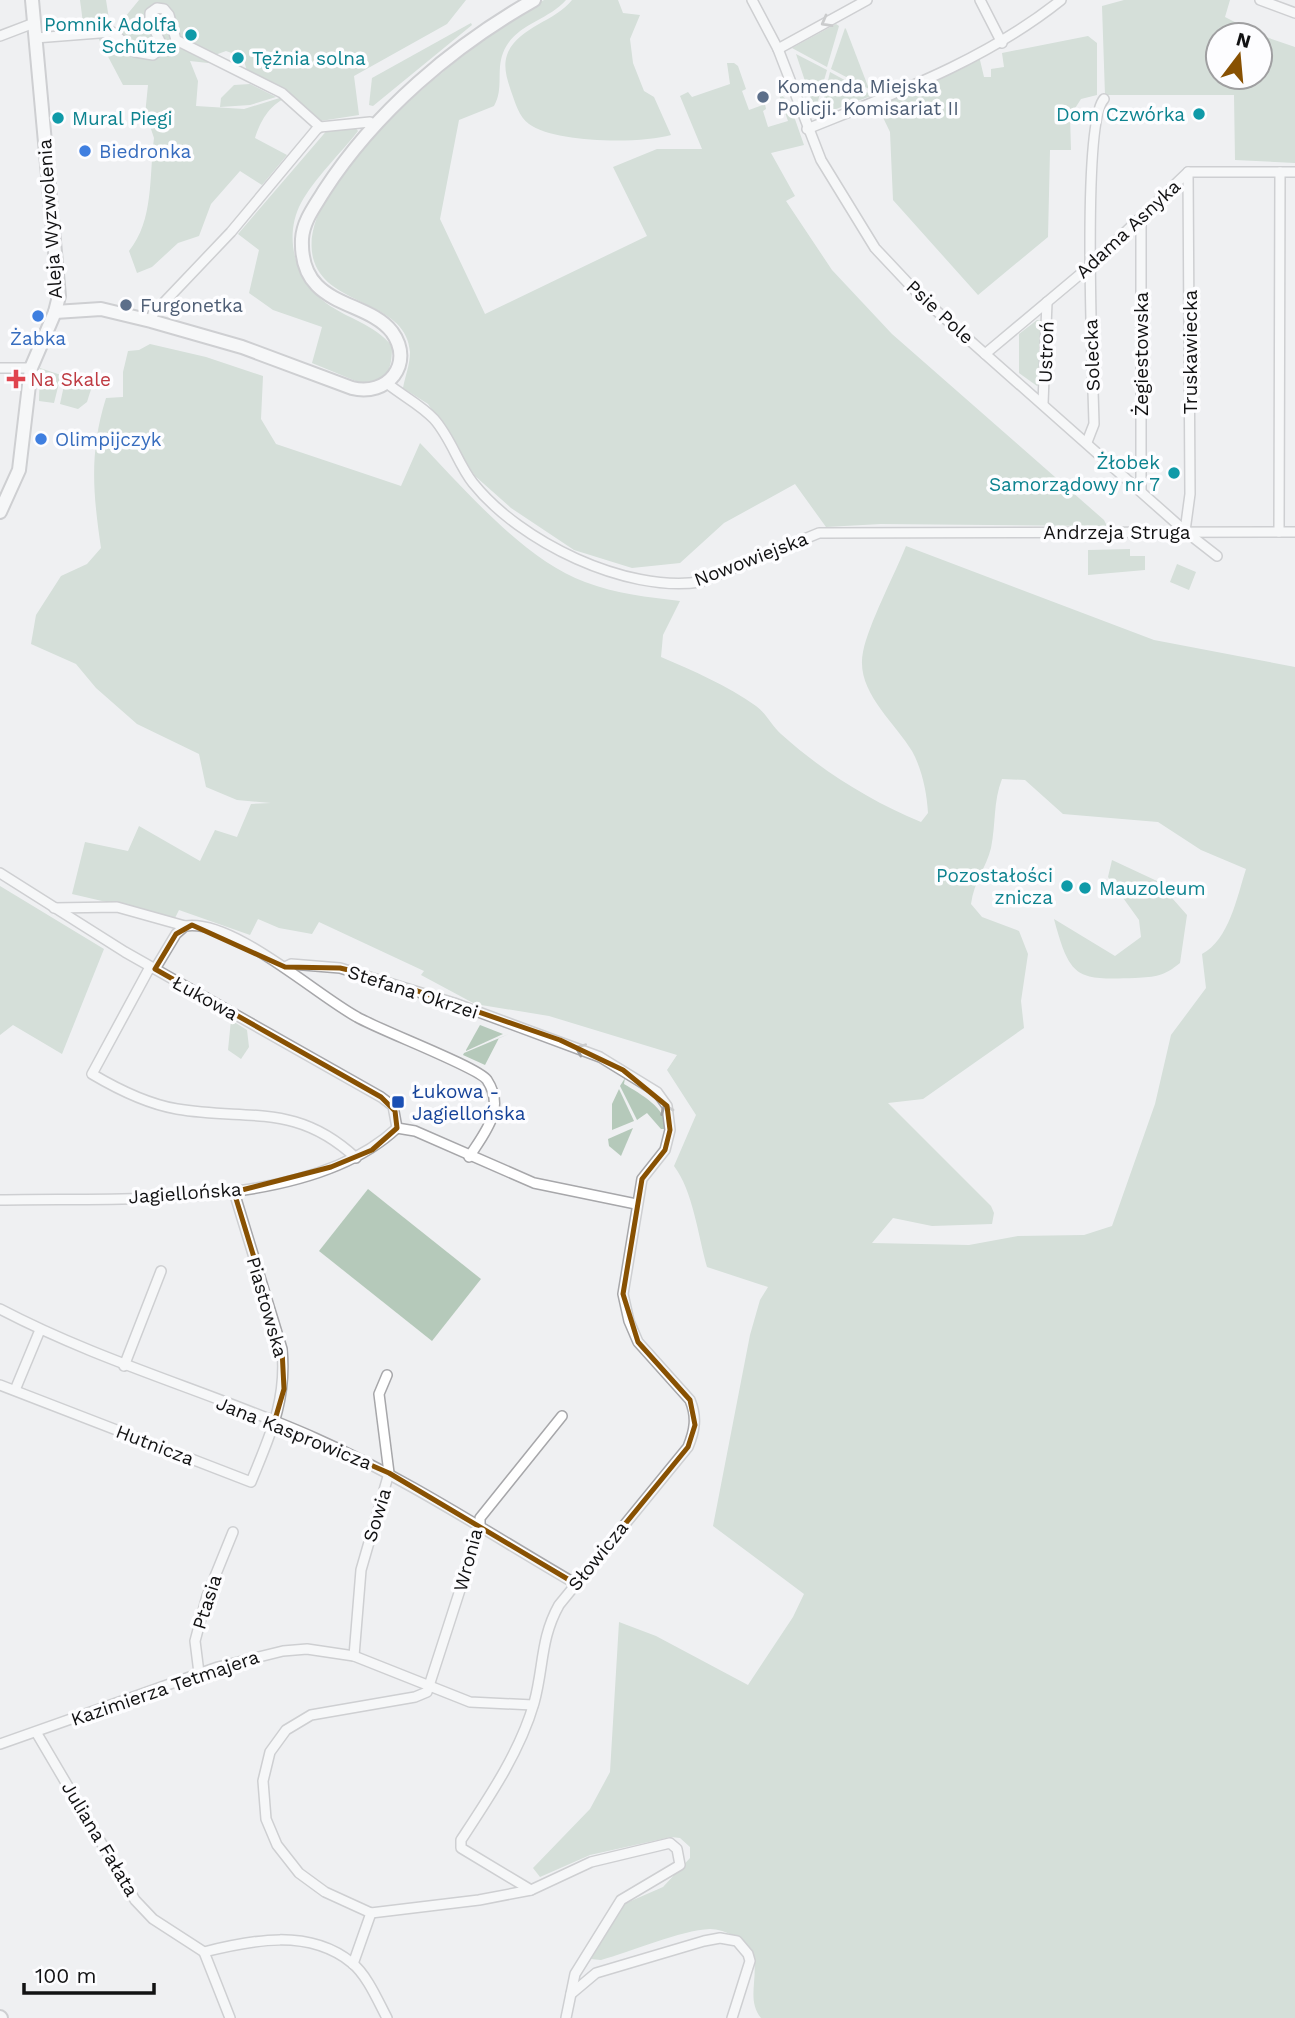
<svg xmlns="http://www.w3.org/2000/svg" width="1295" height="2018" font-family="'Work Sans',sans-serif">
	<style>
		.green { fill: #b5c9ba; fill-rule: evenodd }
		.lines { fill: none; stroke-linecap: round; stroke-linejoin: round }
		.street-casing { stroke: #a7a7aa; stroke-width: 12 }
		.secondary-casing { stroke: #a7a7aa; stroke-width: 16 }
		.street { stroke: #fff; stroke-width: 9 }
		.secondary { stroke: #fff; stroke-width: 12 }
		.oneway { stroke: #a0a0a1 }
		.marked { fill: none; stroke: #885102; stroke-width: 5; stroke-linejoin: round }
		.culture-dot { fill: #0f9aa8; stroke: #fdfdff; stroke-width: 2.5 }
		.service-dot { fill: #5c6f8a; stroke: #fdfdff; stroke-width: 2.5 }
		.shop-dot { fill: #3f7fe0; stroke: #fdfdff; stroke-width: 2.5 }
		.health-dot { fill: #e0444e; stroke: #fdfdff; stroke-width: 2.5 }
		.transit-dot { fill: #1a4fb4; stroke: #fdfdff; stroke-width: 2.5 }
		.labels { text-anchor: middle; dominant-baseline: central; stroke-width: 7; stroke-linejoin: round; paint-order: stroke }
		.culture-label { font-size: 19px; fill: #0d838f; stroke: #fdfdff; text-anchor: end }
		.service-label { font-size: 19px; fill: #4e5e75; stroke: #fdfdff; text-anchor: start }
		.shop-label { font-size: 19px; fill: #366cbe; stroke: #fdfdff; text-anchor: start }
		.street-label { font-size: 19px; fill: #121213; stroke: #fdfdff }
		.health-label { font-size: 19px; fill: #be3a42; stroke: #fdfdff; text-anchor: start }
		.transit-label { font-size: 19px; fill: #164399; stroke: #fdfdff; text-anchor: start }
	</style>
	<rect width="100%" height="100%" fill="#eff0f2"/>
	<g class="green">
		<polygon points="80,0 106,0 109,19 83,23"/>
		<path d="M 139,0 L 466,0 L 447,24 L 354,76 L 359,115 L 314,122 L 286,98 C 269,105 260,122 255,138 L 287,155 L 262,185 L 240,171 L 211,204 L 199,236 L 178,243 L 152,267 L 137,273 L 129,251 C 154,220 149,177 154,138 L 150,126 L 144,125 L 148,85 L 123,85 L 94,30 L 116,28 ZM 226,51 L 243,57 L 248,75 L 286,96 L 244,109 L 196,106 L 198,81 L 190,61 L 208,63 L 215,55 Z"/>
		<path d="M 544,0 L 566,0 C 548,21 514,24 503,53 C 496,71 504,89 494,106 L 459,120 L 440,219 L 485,314 L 647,236 L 613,167 L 657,149 L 702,149 L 680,96 L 688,92 L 692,97 L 730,84 L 727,63 L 734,63 L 738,66 L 746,89 L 742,91 L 749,110 L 765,104 L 766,109 L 763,111 L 768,127 L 788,121 L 778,92 L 789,102 L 804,145 L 771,153 L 795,196 L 786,201 L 832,270 L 892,334 L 1104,520 L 1107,526 L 881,524 L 826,527 L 795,484 L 724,523 L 680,563 L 632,568 L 574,550 L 511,508 L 475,476 L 428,404 L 403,388 C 405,376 410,365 410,352 C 407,304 339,306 318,270 C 272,191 485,33 544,0 Z"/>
		<path d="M 572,0 L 618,0 L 623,13 L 640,15 L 630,39 L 633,63 L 644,91 L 654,97 L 671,135 C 640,144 554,143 529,124 C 519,117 515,102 511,91 C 507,79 503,67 507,55 C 517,27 555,22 572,0 Z"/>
		<polygon points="1124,0 1230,0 1225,17 1260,35 1218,35 1218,77 1260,77 1260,35 1295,47 1295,163 1235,160 1234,95 1105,95 1102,6"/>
		<polygon points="471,23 472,25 373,106 369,105 372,78"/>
		<polygon points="836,24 839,26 827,67 792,48"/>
		<polygon points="845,28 846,29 869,89 831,69"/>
		<polygon points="1088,36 1097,43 1097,95 1081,99 1070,116 1071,150 1050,150 1048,237 978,295 893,200 890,132 877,105 979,56 984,77 991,77 991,69 1004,67 1002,53"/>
		<polygon points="796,54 827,70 815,111"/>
		<polygon points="830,72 870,94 871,96 820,115"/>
		<polygon points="250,84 276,97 250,105 220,107 221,98 234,85"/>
		<path d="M 355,127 L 358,131 C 341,153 314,179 301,203 C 283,237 295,280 326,303 C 348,319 374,324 392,346 C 392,367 389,379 368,386 L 312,363 L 322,327 L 273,310 L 249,293 L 259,250 L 238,234 L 329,128 Z"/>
		<polygon points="1037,320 1043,321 1041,383 1037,386 1019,373 1019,334"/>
		<path d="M 150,344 L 206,357 L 263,376 L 261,419 L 276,444 L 401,486 L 420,443 C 464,489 525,560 585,582 C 616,594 648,597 680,601 L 663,635 L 661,657 C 693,671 727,685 756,706 C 766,713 772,726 781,734 C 822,771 870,801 921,822 L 928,813 C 927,793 922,769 912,751 C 894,721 855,691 863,652 C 869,623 894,576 906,546 L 1154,640 L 1295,667 L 1295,2018 L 761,2018 C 746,1999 759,1978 753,1956 C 748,1941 725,1929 710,1929 C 681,1930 630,1952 601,1960 L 591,1959 L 624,1904 L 663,1887 L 690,1858 L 690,1847 L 680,1838 L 671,1837 L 590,1855 L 540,1877 L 533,1868 L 590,1809 L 610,1772 L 619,1622 L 656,1636 L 748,1685 L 793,1617 L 804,1594 L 713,1526 L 750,1335 L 760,1300 L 768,1287 L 707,1267 C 698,1235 693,1191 674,1166 L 696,1115 L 667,1070 L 677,1055 L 549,1016 L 475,1004 L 421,975 L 424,971 L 319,922 L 312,934 L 279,928 L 258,919 L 250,935 L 179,910 L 175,918 L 72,894 L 85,842 L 128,851 L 139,826 L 200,861 L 215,830 L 237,837 L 251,804 L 271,803 L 237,800 L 206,787 L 199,754 L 137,724 L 96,688 L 76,664 L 31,644 L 36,615 L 61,576 L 87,564 L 101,548 C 93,493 89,453 106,398 L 123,397 L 123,372 L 128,351 L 139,350 ZM 1002,779 L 1025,780 L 1063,814 L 1158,822 L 1201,850 L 1246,869 C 1237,897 1229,940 1202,954 L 1206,988 L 1171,1035 L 1155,1104 L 1112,1226 L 1084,1235 L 1018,1236 L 969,1245 L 872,1243 L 893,1218 L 932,1226 L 992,1224 L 994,1213 L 991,1206 L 888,1103 L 923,1099 L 1024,1028 L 1021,1001 L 1028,954 L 1019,931 L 982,917 L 971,904 C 974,881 986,868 991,848 C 996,824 993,802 1002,779 Z"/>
		<polygon points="40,368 61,375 54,403 39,401"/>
		<polygon points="66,376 93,383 87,402 78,409 60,404"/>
		<polygon points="1130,549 1130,556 1145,556 1145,570 1088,575 1088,550"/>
		<polygon points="1177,564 1196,572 1189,590 1170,582"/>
		<path d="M 1112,860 L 1157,881 L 1187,915 L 1180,963 C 1164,976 1156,977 1135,978 C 1077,980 1070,979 1054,919 L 1115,956 L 1141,937 L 1139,920 L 1108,877 Z"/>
		<polygon points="0,886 104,949 62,1054 13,1025 0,1035"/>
		<polygon points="231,1020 247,1030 249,1047 241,1059 228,1050"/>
		<polygon points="480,1025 503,1034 466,1051 466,1050"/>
		<polygon points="509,1034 499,1038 485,1065 463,1055 464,1053"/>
		<path d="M 625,1078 L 624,1084 C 642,1095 665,1107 667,1129 L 661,1129 L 647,1113 L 637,1120 L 620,1086 Z"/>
		<polygon points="619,1089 634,1121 612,1130 612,1104"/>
		<polygon points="633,1128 621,1156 609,1146 608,1139"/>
		<polygon points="368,1189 481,1279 432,1341 319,1251"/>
	</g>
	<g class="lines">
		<g class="street-casing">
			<g id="street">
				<polyline points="752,0 778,49 821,160 875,248 923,299 1185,531 1217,556"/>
				<polyline points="980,0 1002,43"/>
				<polyline points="1260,0 1295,13"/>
				<polyline points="0,36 34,23"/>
				<polyline points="35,38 112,32 135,52 153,55 158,51 160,41 150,21 150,13 157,8 164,9 169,15 176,40 282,93 320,127"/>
				<polyline points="778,49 867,0"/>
				<path d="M 807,129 C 896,93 986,60 1061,0"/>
				<polyline points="151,321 153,314 231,232 316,130 320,127 370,122 374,125"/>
				<polyline points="985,354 1090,266 1188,172 1295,172"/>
				<polyline points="0,368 31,368"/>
				<path d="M 388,384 C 403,396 421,405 434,419 C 451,438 458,464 473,483 C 520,542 626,593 700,582 L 819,533 L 1295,532"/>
				<polyline points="1043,403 1047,302"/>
				<path d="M 1087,442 L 1094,424 C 1093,377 1081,123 1104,99"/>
				<polyline points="1141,490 1141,218"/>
				<polyline points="1185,531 1190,494 1188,172"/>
				<polyline points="1279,532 1280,172"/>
				<polyline points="0,873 125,952 381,1097 393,1106 397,1128"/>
				<polyline points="54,908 117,907 185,926"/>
				<path d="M 150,967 L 92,1074 C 119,1090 147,1104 177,1109 C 248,1121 296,1102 356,1158"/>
				<path d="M 285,967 L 291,964 L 340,968 L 454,1003 L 600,1057 L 657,1092 L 667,1106 L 670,1130 L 665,1150 L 642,1179 L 623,1294 L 629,1321 L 638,1342 L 690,1400 C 697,1417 695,1430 688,1447 L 559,1605 C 540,1639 544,1667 534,1703 C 520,1752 488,1799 461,1840 L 461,1848 L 531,1890"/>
				<path d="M 155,969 L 176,934 L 185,926 C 232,918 316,995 357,1017 C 379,1030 478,1067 487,1080 C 506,1109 485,1132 469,1157"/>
				<polyline points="397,1128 415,1131 534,1183 636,1204"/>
				<path d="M 0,1200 C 116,1197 308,1212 397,1128"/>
				<path d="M 0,1309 C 101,1362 211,1392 315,1438 C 406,1478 490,1534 576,1584"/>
				<polyline points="124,1366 161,1271"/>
				<path d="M 0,1385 L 251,1482 C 270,1435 287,1401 282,1349 L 234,1192"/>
				<polyline points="15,1390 40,1330"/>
				<polyline points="562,1416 480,1518 480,1528 427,1692 415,1697 311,1715 286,1730 270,1752 263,1781 266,1819 277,1845 299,1873 325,1892 371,1913 479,1900 531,1890 591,1862 670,1843 677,1849 680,1865 621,1900 575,1974 566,2018"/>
				<polyline points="354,1656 361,1570 389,1473 379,1394 387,1375"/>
				<polyline points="199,1673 195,1641 207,1596 233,1532"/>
				<path d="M 36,1732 L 135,1900 L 153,1919 L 204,1952 C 252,1940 309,1928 352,1963 C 367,1975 378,2001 387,2018"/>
				<polyline points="0,1744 218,1667 283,1651 307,1649 354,1656 470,1702 533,1705"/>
				<polyline points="204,1952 230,2018"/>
				<polyline points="353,1964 371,1913"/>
				<polyline points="571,1994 596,1973 704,1941 720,1938 737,1941 748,1954 750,1961 732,2018"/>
			</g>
		</g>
		<g class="secondary-casing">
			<g id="secondary">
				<path d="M 55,312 L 101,309 L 151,321 L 242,347 L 352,388 C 387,397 415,364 392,332 C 366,298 299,309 302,239 C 303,221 315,206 324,191 C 375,112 453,46 534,0"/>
				<polyline points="0,512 19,470 31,368 55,312 59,296 32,0"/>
				<polyline points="0,2017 1,2018"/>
			</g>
		</g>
		<use href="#street" class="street"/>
		<use href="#secondary" class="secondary"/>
	</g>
	<defs><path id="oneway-chevron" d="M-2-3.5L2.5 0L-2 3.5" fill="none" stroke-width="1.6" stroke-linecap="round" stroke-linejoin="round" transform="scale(1.75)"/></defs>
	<g class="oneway">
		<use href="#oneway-chevron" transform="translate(826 22) rotate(151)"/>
		<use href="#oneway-chevron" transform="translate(580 1049) rotate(-157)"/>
		<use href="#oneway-chevron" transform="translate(666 1109) rotate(-112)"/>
	</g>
	<path d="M0 0H1295V2018H0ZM 192,925 L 285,967 L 340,968 L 374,976 L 560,1040 L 623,1070 L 667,1106 L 670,1130 L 665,1150 L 642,1179 L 623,1294 L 638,1342 L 690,1400 L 695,1425 L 688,1447 L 576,1584 L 389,1473 L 274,1423 L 284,1389 L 282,1349 L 234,1192 L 331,1167 L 372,1150 L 397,1128 L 395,1111 L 381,1097 L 155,969 L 176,934 Z" fill="#eff0f2" fill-opacity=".55" fill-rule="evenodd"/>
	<path class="marked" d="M 192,925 L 285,967 L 340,968 L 374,976 L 560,1040 L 623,1070 L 667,1106 L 670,1130 L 665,1150 L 642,1179 L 623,1294 L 638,1342 L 690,1400 L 695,1425 L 688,1447 L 576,1584 L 389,1473 L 274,1423 L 284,1389 L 282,1349 L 234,1192 L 331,1167 L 372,1150 L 397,1128 L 395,1111 L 381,1097 L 155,969 L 176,934 Z"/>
	<g class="culture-dot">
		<circle cx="191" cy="35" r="7"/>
		<circle cx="238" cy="58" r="7"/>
		<circle cx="1199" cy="114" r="7"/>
		<circle cx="58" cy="118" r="7"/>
		<circle cx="1174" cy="473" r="7"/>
		<circle cx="1067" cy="886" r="7"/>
		<circle cx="1085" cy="888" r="7"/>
	</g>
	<g class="service-dot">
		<circle cx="763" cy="97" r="7"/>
		<circle cx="126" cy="305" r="7"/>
	</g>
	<g class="shop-dot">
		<circle cx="85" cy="151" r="7"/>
		<circle cx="38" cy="316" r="7"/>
		<circle cx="41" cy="439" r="7"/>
	</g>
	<path class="health-dot" d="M12.5 368.5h7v7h7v7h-7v7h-7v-7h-7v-7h7z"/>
	<rect class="transit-dot" x="391" y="1095" width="14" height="14" rx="3.5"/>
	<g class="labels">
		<g class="culture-label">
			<text x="177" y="24">Pomnik Adolfa<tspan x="177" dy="22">Schütze</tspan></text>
			<text x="252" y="58" text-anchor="start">Tężnia solna</text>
			<text x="1185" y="114">Dom Czwórka</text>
			<text x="72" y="118" text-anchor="start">Mural Piegi</text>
			<text x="1160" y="462">Żłobek<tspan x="1160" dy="22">Samorządowy nr 7</tspan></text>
			<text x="1053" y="875">Pozostałości<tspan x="1053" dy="22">znicza</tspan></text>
			<text x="1099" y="888" text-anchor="start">Mauzoleum</text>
		</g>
		<g class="service-label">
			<text x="777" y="86">Komenda Miejska<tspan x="777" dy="22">Policji. Komisariat II</tspan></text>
			<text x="140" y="305">Furgonetka</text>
		</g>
		<g class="shop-label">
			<text x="99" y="151">Biedronka</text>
			<text x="38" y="338" text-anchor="middle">Żabka</text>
			<text x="55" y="439">Olimpijczyk</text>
		</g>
		<g class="street-label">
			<text transform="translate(50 219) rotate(-94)">Aleja Wyzwolenia</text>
			<text transform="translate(1128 229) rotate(-43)">Adama Asnyka</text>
			<text transform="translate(940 312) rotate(43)">Psie Pole</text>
			<text transform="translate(1046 352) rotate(-88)">Ustroń</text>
			<text transform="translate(1190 352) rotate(-90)">Truskawiecka</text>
			<text transform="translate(1141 354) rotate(-90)">Żegiestowska</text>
			<text transform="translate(1092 355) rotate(-92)">Solecka</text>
			<text x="1117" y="532">Andrzeja Struga</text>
			<text transform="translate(751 559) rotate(-21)">Nowowiejska</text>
			<text transform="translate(413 992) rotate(18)">Stefana Okrzei</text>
			<text transform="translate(205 998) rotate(29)">Łukowa</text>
			<text transform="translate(185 1193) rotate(-4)">Jagiellońska</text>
			<text transform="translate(267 1307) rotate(74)">Piastowska</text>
			<text transform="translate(294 1433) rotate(22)">Jana Kasprowicza</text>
			<text transform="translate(155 1445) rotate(21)">Hutnicza</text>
			<text transform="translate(377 1515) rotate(-73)">Sowia</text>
			<text transform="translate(598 1556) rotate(-51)">Słowicza</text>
			<text transform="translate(468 1560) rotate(-75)">Wronia</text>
			<text transform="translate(207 1602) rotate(-72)">Ptasia</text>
			<text transform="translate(165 1688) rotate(-19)">Kazimierza Tetmajera</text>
			<text transform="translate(100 1839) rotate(59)">Juliana Fałata</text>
		</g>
		<g class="health-label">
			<text x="30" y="379">Na Skale</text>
		</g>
		<g class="transit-label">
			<text x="412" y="1091">Łukowa -<tspan x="412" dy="22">Jagiellońska</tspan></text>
		</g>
	</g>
	<g transform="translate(1239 56) rotate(16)"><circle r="33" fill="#fdfdff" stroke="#9f9fa1" stroke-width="2"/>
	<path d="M0-5L12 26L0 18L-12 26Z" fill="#885102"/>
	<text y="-10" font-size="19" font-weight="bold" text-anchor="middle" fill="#121213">N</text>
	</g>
	<path d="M24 1983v10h130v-10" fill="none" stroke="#121213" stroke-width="3.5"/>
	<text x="35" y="1983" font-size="21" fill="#121213" stroke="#fdfdff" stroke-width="5" paint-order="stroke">100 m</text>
</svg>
